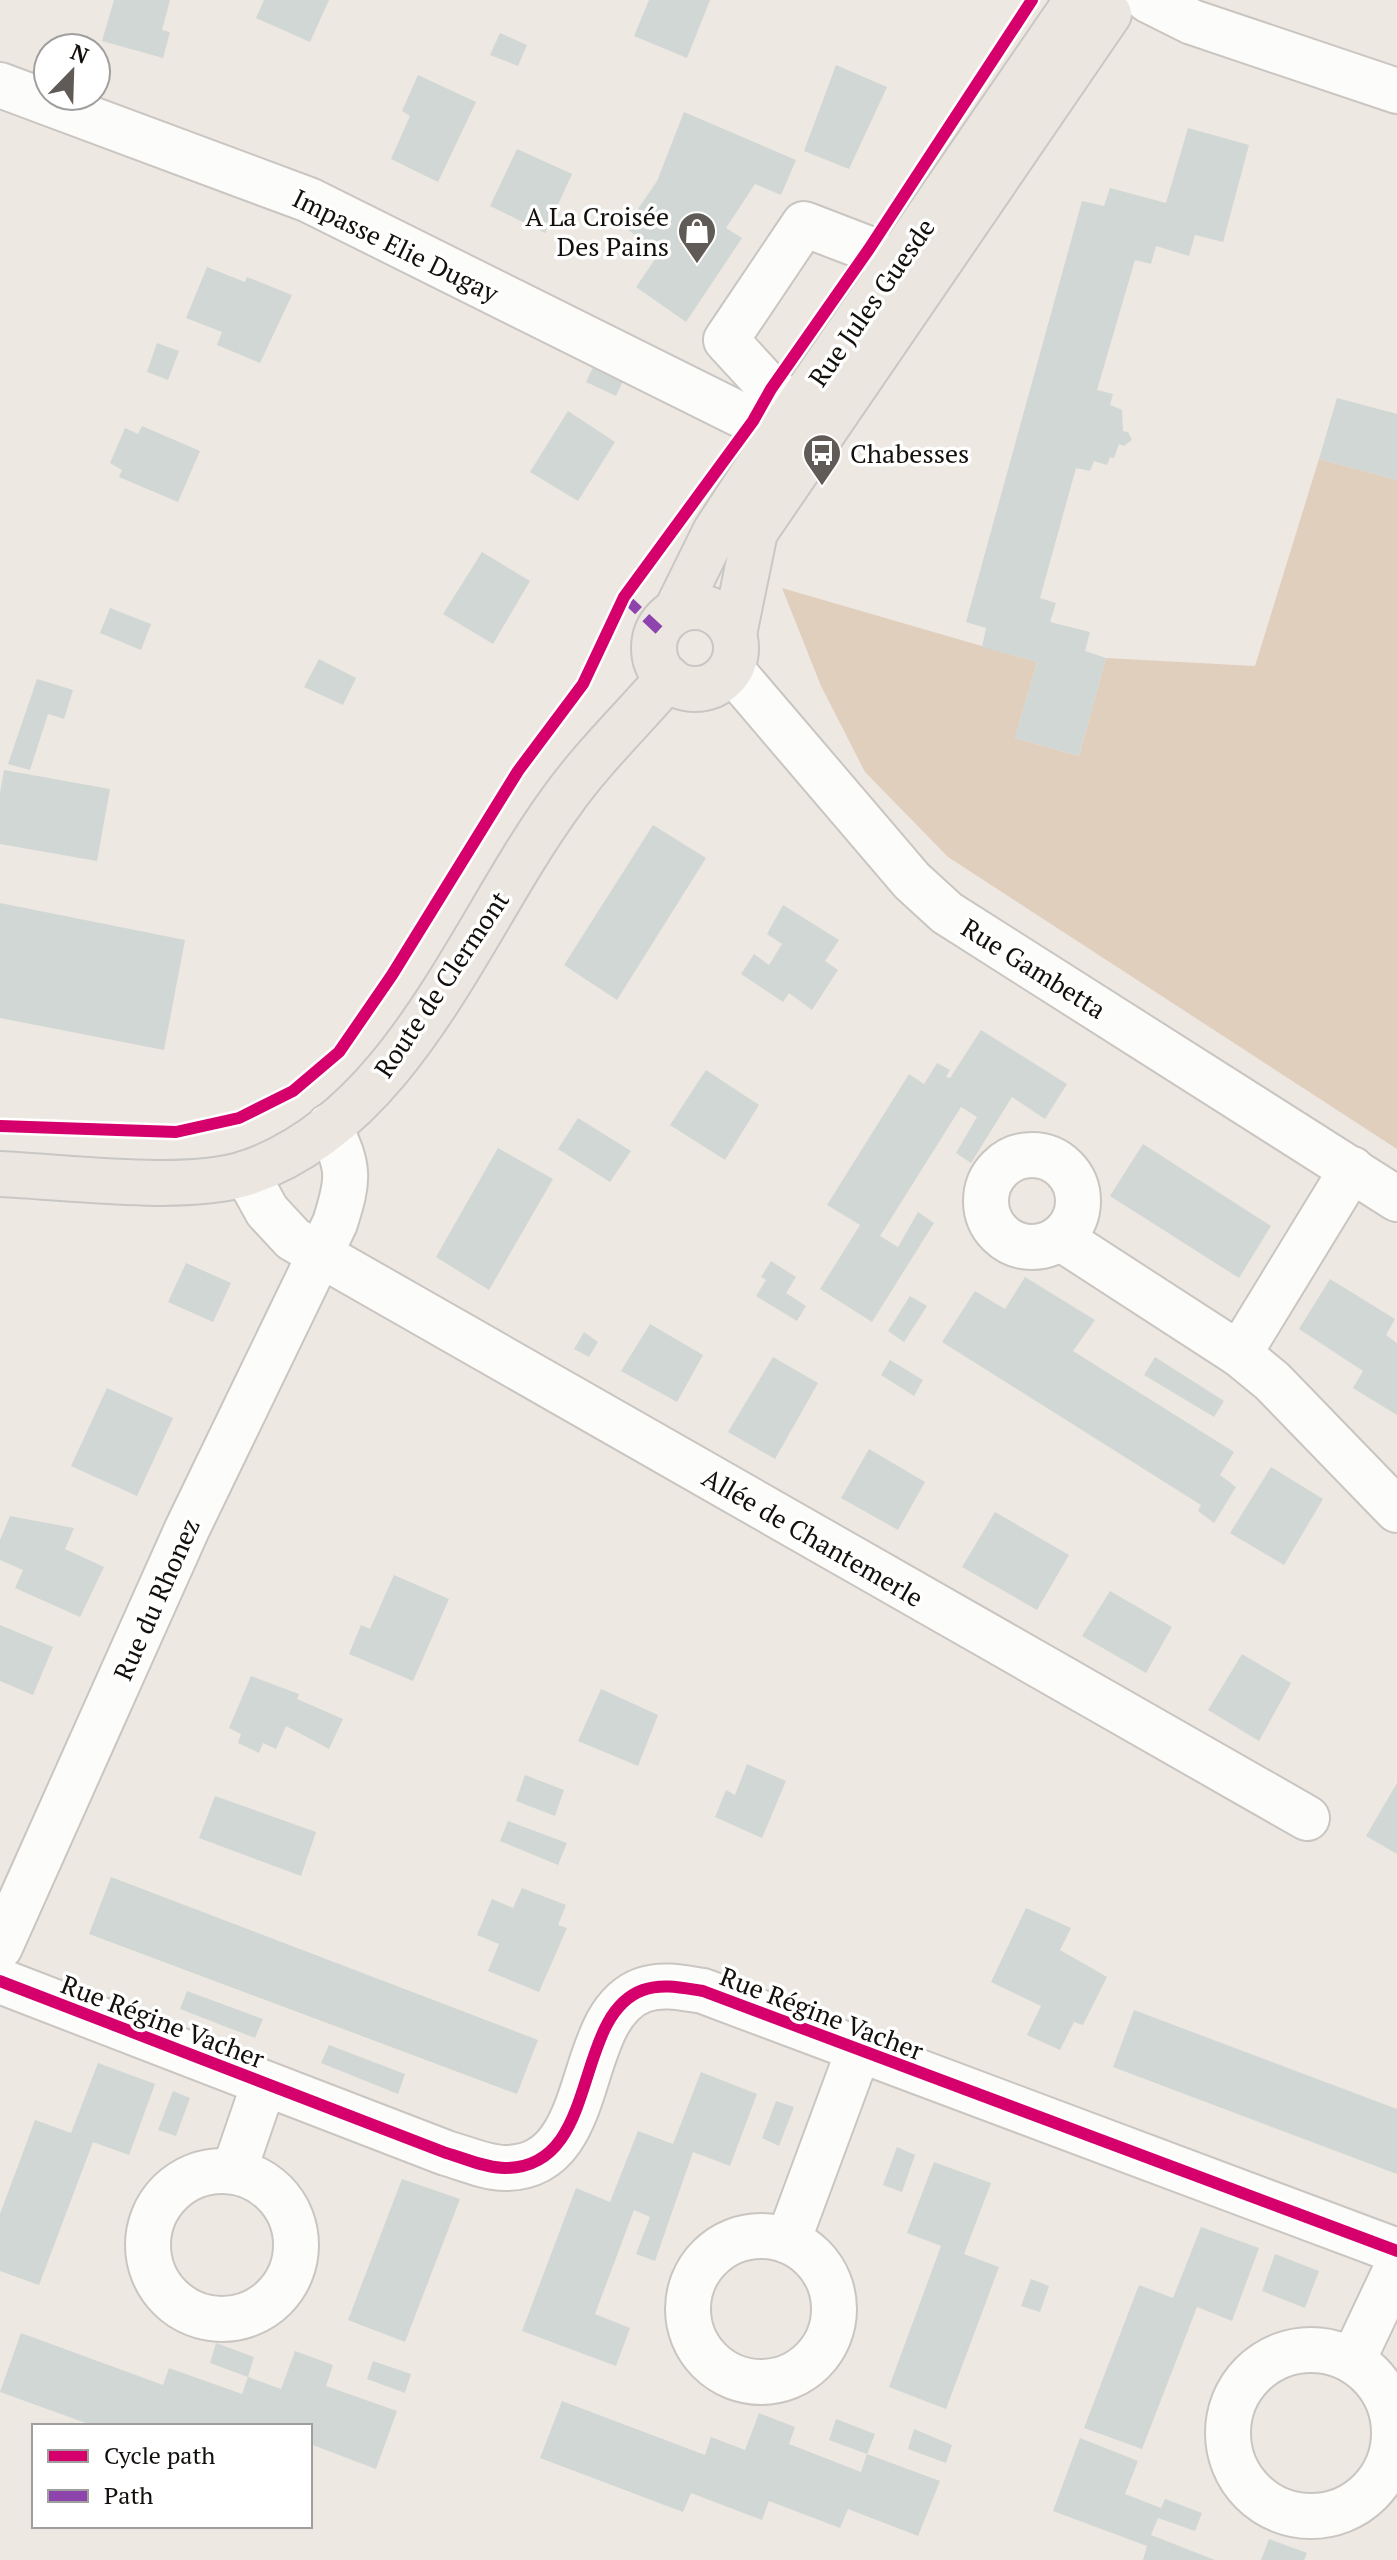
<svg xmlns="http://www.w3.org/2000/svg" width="1397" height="2560" font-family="'PT Serif',serif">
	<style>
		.green { fill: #e1cfbe }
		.building { fill: #d1d7d4 }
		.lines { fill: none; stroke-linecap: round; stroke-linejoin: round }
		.minor-casing { stroke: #cac5c0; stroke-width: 48 }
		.major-casing { stroke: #c9c7c4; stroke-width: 48 }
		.minor { stroke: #fcfcfb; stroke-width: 44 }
		.major { stroke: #ece6e0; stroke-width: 44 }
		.quiet { stroke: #8e44ad; stroke-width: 10; stroke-dasharray: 20 10; stroke-linecap: butt }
		.cycleway-casing { stroke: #fff; stroke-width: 17 }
		.cycleway { stroke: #d6006c; stroke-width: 12 }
		.labels { text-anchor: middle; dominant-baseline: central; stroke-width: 7; stroke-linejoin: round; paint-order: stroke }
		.poi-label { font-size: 26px; fill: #130f0c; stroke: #fff; text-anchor: end }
		.street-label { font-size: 26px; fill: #130f0c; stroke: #fff }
	</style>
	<rect width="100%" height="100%" fill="#eee8e2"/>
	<polygon class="green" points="1319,459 1397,480 1397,1149 948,857 865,772 821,686 782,588 1037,662 1015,738 1079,756 1106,658 1255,666"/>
	<g class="building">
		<polygon points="114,0 170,0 162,30 170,32 163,58 102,41"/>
		<polygon points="264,0 329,0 310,42 256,18"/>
		<polygon points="649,0 710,0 687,58 634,36"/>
		<polygon points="500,33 527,45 518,66 490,55"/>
		<polygon points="836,65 887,87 849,169 804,151"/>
		<polygon points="418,75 476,102 438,182 391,159 410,116 402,111"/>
		<polygon points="684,112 796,160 781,195 755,184 726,228 742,238 686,322 636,287 660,252 625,228 657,181"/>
		<polygon points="1188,128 1249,145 1223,242 1195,235 1189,256 1156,246 1151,264 1135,260 1097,390 1113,394 1110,405 1122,410 1123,431 1128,432 1132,440 1124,446 1119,444 1114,458 1110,457 1107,465 1094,461 1090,471 1076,468 1040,598 1056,603 1050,622 1090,632 1085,651 1106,658 1079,756 1015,738 1037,662 982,647 986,628 966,622 1082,201 1104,206 1110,188 1166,203"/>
		<polygon points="517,149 572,174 545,233 490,206"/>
		<polygon points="207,267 245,282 247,277 292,295 260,363 217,345 222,332 186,318"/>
		<polygon points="157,343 179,351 168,380 147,372"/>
		<polygon points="597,359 627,372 616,396 586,382"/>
		<polygon points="1337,398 1397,414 1397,480 1319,459"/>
		<polygon points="568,411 615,442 578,501 530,472"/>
		<polygon points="142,426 200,451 178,502 119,477 122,470 110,463 125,428 138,434"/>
		<polygon points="482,552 530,581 493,644 443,614"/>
		<polygon points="110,608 151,624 141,650 100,633"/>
		<polygon points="319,659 356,678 343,705 304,687"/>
		<polygon points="37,679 73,690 64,719 48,714 30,770 8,764"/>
		<polygon points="4,770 110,789 97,861 0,844 0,793"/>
		<polygon points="653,825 706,858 617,1000 564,965"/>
		<polygon points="0,903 185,940 164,1050 0,1018"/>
		<polygon points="783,905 839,940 825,961 838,970 812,1010 789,993 783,1002 741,974 754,954 769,965 782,944 767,934"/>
		<polygon points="981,1030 1067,1084 1045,1119 1012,1097 971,1163 956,1153 977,1117 961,1107 880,1236 898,1247 918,1212 934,1223 872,1322 820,1289 860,1225 827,1205 909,1074 924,1084 937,1063 950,1070 946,1077 950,1078"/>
		<polygon points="706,1070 759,1105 725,1160 670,1125"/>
		<polygon points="578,1118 631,1151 610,1182 558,1149"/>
		<polygon points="1143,1144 1271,1226 1239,1278 1110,1196"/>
		<polygon points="498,1148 553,1179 489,1290 436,1257"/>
		<polygon points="771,1261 796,1277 786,1293 806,1306 797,1321 756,1296 766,1280 761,1277"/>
		<polygon points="186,1263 231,1283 213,1322 168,1302"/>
		<polygon points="1025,1277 1095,1320 1073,1351 1234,1452 1220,1475 1236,1487 1214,1523 1198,1511 1201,1505 942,1342 975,1291 1005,1309"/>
		<polygon points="1330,1279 1395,1319 1386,1335 1397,1343 1397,1415 1353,1388 1363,1371 1299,1329"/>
		<polygon points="910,1296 927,1306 904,1342 888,1331"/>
		<polygon points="650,1324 703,1355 677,1402 621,1371"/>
		<polygon points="584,1332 598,1342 589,1357 574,1349"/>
		<polygon points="773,1357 818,1383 775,1459 728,1432"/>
		<polygon points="1155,1357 1224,1401 1214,1417 1144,1375"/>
		<polygon points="890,1360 923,1380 914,1396 881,1375"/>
		<polygon points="107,1388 173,1418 137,1496 71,1466"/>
		<polygon points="869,1449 925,1482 898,1530 841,1498"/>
		<polygon points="1271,1467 1323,1499 1284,1565 1230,1533"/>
		<polygon points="995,1512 1069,1555 1037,1610 962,1567"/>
		<polygon points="10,1516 74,1528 65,1549 104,1567 80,1617 15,1588 23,1570 0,1560 0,1540"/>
		<polygon points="394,1575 449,1599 413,1681 349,1654 361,1625 370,1629"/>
		<polygon points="1110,1591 1172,1627 1146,1673 1082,1636"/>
		<polygon points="0,1625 53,1647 33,1695 0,1681"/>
		<polygon points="1242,1654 1291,1683 1259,1741 1208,1710"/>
		<polygon points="251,1676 299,1694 297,1699 343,1719 329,1749 286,1726 276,1749 263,1743 259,1753 238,1743 241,1734 229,1728"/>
		<polygon points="601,1689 658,1715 638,1766 578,1741"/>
		<polygon points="747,1764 786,1781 762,1838 715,1817 726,1790 735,1795"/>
		<polygon points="525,1775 564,1790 555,1816 516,1801"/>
		<polygon points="1397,1783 1397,1854 1366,1836"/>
		<polygon points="215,1796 316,1832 301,1876 199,1838"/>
		<polygon points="508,1821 567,1843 558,1865 500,1841"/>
		<polygon points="111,1877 538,2040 517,2094 89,1934"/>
		<polygon points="522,1888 566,1905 558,1925 567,1928 539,1992 488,1971 499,1944 477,1935 492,1899 513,1908"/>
		<polygon points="1026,1908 1071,1928 1060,1950 1107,1977 1083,2025 1074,2022 1060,2050 1027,2035 1041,2006 991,1982"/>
		<polygon points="187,1991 263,2019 255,2038 180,2009"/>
		<polygon points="1134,2010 1397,2109 1397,2174 1113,2067"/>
		<polygon points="329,2045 405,2074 398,2094 321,2063"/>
		<polygon points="98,2063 155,2084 129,2155 93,2142 39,2285 0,2271 0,2214 35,2120 71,2133"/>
		<polygon points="701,2072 757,2094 730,2166 693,2152 655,2261 636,2254 650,2217 634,2210 595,2314 630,2328 616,2366 522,2331 576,2188 610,2202 638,2131 673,2144"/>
		<polygon points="173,2091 190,2098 176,2136 158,2130"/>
		<polygon points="776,2101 794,2107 779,2146 762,2138"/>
		<polygon points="897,2147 915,2155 902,2192 883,2185"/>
		<polygon points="934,2162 991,2183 964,2254 999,2267 946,2409 889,2387 941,2246 907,2233"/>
		<polygon points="402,2179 460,2199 405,2342 348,2320"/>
		<polygon points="1201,2227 1259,2248 1232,2321 1197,2307 1142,2449 1084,2428 1139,2285 1173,2298"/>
		<polygon points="1275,2254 1319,2271 1305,2308 1262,2291"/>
		<polygon points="1031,2279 1049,2286 1040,2312 1021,2306"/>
		<polygon points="21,2333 163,2385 169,2368 242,2394 248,2377 210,2363 216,2343 254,2357 248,2377 281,2389 295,2351 333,2365 326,2386 397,2411 376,2469 310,2444 310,2426 94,2426 0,2392"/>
		<polygon points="373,2361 411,2374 405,2393 367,2379"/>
		<polygon points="562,2401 705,2455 711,2437 745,2450 759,2413 795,2427 789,2444 861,2472 867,2454 940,2481 918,2536 848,2509 840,2528 769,2501 762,2520 691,2493 683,2512 540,2458"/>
		<polygon points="836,2419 875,2434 867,2454 829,2440"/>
		<polygon points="914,2429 952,2445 946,2463 908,2449"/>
		<polygon points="1080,2438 1138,2461 1125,2494 1161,2508 1165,2499 1202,2513 1195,2531 1158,2518 1151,2535 1215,2560 1143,2560 1147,2546 1053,2511"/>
		<polygon points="1269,2539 1307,2553 1304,2560 1261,2560"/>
	</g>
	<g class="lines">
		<g class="minor-casing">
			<g id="minor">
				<polyline points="1148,0 1192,22 1397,91"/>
				<polyline points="0,85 309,200 779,434"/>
				<polyline points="797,407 771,389 726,340 804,224 869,249 896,266"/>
				<polyline points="731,669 912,881 947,913 1397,1199"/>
				<circle cx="1032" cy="1201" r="46"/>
				<polyline points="1352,1169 1239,1354 1272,1381 1397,1510"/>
				<polyline points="246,1173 267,1211 293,1239 1307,1818"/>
				<polyline points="1060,1238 1239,1354"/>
				<path d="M 0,1947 L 187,1529 L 335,1223 C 349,1179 350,1168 329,1126"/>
				<path d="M 0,1981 L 446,2153 C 464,2158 486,2168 505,2168 C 602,2168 571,2016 643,1990 C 663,1983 683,1988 703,1991 L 1397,2251"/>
				<circle cx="222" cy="2245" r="74"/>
				<polyline points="234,2171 264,2084"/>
				<circle cx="761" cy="2309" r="73"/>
				<polyline points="788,2241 858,2052"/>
				<circle cx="1311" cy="2433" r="83"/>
				<polyline points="1353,2360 1397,2267"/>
			</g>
		</g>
		<g class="major-casing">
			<g id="major">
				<circle cx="695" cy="648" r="41"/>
				<polyline points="676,611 715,532 779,434 1077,0"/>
				<polyline points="734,634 755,532 1109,14"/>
				<path d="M 0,1174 C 67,1177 187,1193 247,1173 C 404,1119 470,927 561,802 C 592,758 633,719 668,678"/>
			</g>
		</g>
		<use href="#minor" class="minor"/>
		<use href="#major" class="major"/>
		<polyline class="quiet" points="624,597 659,630"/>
		<g class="cycleway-casing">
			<g id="cycleway">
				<polyline points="0,1126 176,1132 239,1118 293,1091 339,1052 392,975 518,771 583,684 624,597 753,421 771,389 869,249 1032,0"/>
				<path d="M 0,1981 L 446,2153 C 464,2158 486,2168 505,2168 C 602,2168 571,2016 643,1990 C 663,1983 683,1988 703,1991 L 1397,2251"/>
			</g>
		</g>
		<use href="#cycleway" class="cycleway"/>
	</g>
	<defs>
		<g id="shop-pin" transform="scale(2)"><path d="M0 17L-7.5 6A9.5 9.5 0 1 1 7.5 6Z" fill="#605b57" stroke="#fff"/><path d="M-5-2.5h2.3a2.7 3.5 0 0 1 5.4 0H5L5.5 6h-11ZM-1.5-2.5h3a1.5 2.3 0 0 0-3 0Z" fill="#fff"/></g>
		<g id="bus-pin" transform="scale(2)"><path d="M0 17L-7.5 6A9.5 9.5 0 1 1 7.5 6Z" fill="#605b57" stroke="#fff"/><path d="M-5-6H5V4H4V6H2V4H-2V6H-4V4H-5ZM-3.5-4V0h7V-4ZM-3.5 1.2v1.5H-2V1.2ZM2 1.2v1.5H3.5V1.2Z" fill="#fff"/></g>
	</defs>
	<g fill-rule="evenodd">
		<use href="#shop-pin" x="697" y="231"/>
		<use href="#bus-pin" x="822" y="453"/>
	</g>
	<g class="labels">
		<g class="poi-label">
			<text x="669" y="216">A La Croisée<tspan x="669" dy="30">Des Pains</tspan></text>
			<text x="850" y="453" text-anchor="start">Chabesses</text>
		</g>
		<g class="street-label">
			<text transform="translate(396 245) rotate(26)">Impasse Elie Dugay</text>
			<text transform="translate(871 302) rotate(-55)">Rue Jules Guesde</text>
			<text transform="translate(1034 968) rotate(32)">Rue Gambetta</text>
			<text transform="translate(441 984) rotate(-56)">Route de Clermont</text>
			<text transform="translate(813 1537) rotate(30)">Allée de Chantemerle</text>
			<text transform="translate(156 1599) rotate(-66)">Rue du Rhonez</text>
			<text transform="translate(822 2013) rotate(21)">Rue Régine Vacher</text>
			<text transform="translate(163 2021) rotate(21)">Rue Régine Vacher</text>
		</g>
	</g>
	<rect x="32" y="2424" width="280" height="104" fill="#ffffff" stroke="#a19f9e" stroke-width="2"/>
	<rect x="48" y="2450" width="40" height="12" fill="#d6006c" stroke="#a19f9e" stroke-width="2"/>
	<text x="104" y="2464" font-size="24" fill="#130f0c">Cycle path</text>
	<rect x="48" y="2490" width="40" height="12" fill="#8e44ad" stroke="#a19f9e" stroke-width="2"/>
	<text x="104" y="2504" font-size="24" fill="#130f0c">Path</text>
	<g transform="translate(72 72) rotate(23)"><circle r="38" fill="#ffffff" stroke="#a19f9e" stroke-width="2"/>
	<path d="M0-6L14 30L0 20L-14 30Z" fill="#605b57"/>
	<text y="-12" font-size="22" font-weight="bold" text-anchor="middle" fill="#130f0c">N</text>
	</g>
</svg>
